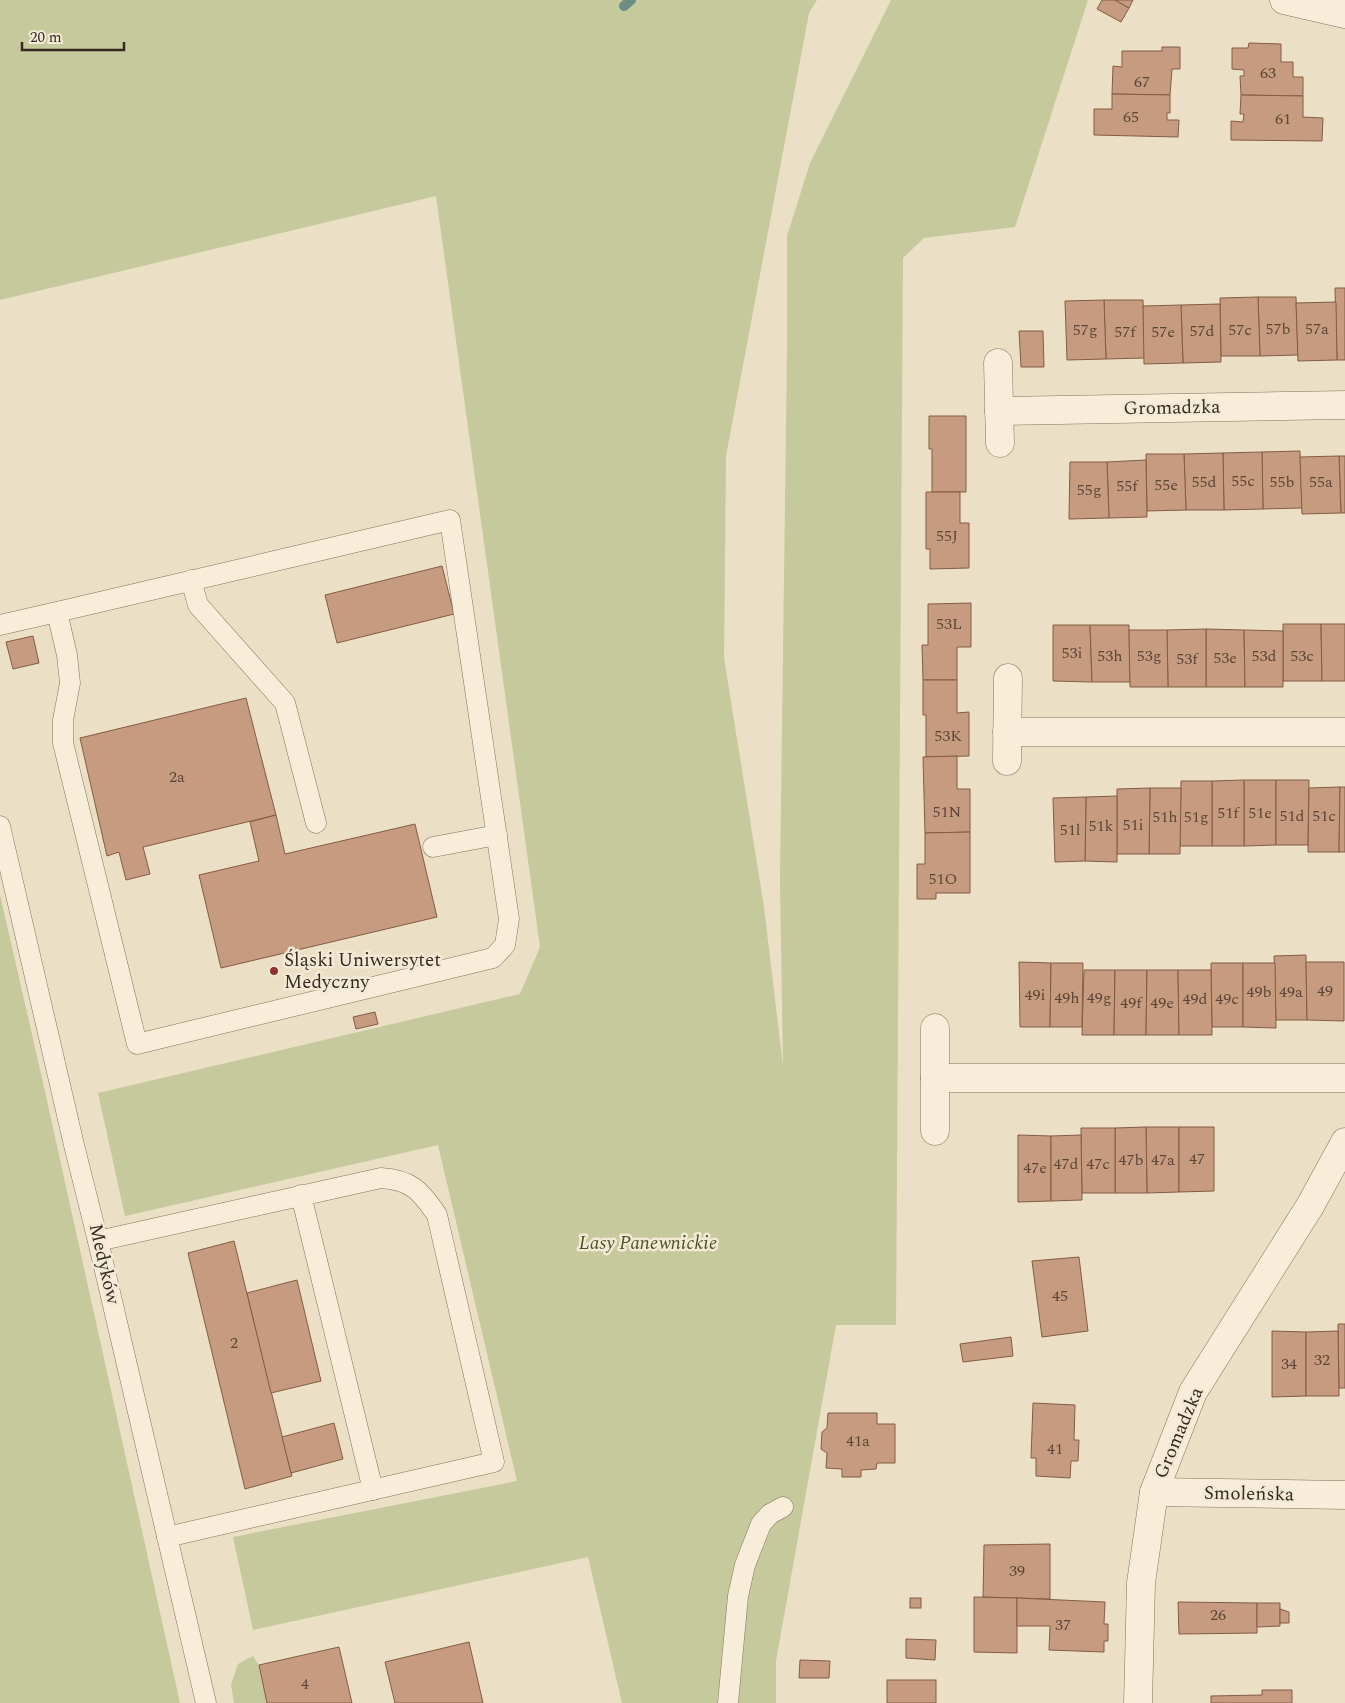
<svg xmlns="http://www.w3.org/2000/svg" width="1345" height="1703" font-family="Spectral,serif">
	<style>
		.green { fill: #c5c99b }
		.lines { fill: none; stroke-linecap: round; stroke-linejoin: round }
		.stream { stroke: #6e8d85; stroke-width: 10 }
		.building { fill: #c79b7f; stroke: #835c44 }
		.lane-casing { stroke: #86725d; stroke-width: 21 }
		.street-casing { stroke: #86725d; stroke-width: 29 }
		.lane { stroke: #f7edd9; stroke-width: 20 }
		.street { stroke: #f7edd9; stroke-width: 28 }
		.poi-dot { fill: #913134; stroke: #f3ead5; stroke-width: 2 }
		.labels { text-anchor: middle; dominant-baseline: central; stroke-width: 5; stroke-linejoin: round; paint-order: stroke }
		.number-label { font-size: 16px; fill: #5b4638 }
		.street-label { font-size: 19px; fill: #372a20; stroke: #f3ead5 }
		.poi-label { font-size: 19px; fill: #372a20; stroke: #f3ead5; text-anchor: start }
		.park-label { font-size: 19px; font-style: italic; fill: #485228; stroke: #f3ead5 }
	</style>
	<rect width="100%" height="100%" fill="#ebdfc6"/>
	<g class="green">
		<polygon points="0,0 817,0 809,13 726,456 724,658 764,907 783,1066 780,879 787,351 787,236 810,163 891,0 1088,0 1015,227 924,238 903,258 896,1325 836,1325 776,1661 776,1703 622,1703 588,1557 253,1630 233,1537 517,1481 438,1145 125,1216 98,1093 520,994 540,947 436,196 0,300"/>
		<polygon points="0,895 44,1087 180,1703 0,1703"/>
		<polygon points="253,1656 259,1665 267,1703 234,1703 231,1685 238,1664"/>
	</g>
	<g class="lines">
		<polyline class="stream" points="624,6 631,0"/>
	</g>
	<g class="building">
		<polygon points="1102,0 1115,0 1129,8 1121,22 1097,9"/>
		<polygon points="1115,0 1133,0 1129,8"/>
		<polygon points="1249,43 1281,44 1281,62 1293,62 1293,77 1303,77 1303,96 1241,95 1240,76 1244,76 1244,70 1232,69 1232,48 1248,48"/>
		<polygon points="1162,47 1180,47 1180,69 1172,69 1170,95 1112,94 1113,66 1122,67 1122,51 1162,51"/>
		<polygon points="1112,94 1170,95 1170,113 1167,113 1167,120 1179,120 1178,137 1094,135 1094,109 1112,109"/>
		<polygon points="1241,95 1303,96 1303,117 1323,118 1322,141 1231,140 1231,121 1243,122 1244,114 1240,114"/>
		<polygon points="1335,288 1345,288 1345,360 1337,360"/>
		<polygon points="1258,297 1296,297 1298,355 1260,356"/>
		<polygon points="1258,297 1260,356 1221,356 1220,298"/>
		<polygon points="1104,300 1143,300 1145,358 1106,359"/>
		<polygon points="1104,300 1106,359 1067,360 1065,301"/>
		<polygon points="1336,302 1337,360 1298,361 1296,303"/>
		<polygon points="1220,304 1221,362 1183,363 1181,305"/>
		<polygon points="1181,305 1183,363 1144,364 1143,306"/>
		<polygon points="1019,331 1043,331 1044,367 1021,367"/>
		<polygon points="929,416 966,416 966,492 932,492 932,449 929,449"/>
		<polygon points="1300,451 1302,508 1263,509 1262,452"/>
		<polygon points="1262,452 1263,509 1224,510 1223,453"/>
		<polygon points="1223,453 1224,510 1186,510 1184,454"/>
		<polygon points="1146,454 1184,454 1186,510 1147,511"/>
		<polygon points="1339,456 1345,456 1345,513 1341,513"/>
		<polygon points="1339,456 1341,513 1302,514 1300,457"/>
		<polygon points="1146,460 1147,517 1109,518 1107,462"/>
		<polygon points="1070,462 1107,462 1109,518 1069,519"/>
		<polygon points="926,492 960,492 960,523 969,523 969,568 930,569 930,549 926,549"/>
		<polygon points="442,566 454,614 337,643 325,595"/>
		<polygon points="971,603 971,647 957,647 957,680 923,680 922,645 928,645 928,604"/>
		<polygon points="1283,624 1321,624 1322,681 1283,681"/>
		<polygon points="1321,624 1345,624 1345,681 1322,681"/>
		<polygon points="1053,625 1090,625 1092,682 1053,681"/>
		<polygon points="1090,625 1129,625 1130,682 1092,682"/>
		<polygon points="1206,629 1244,630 1245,687 1206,687"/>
		<polygon points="1206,629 1206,687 1168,687 1167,630"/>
		<polygon points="1129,630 1167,630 1168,687 1130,687"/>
		<polygon points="1244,630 1283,631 1283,687 1245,687"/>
		<polygon points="33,636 39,663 13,669 6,642"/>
		<polygon points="923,680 957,680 957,713 969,712 969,756 926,757 926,715 923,715"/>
		<polygon points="246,698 276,815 143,847 150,874 126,880 119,852 107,856 80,738"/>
		<polygon points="957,756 957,789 970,789 970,832 925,833 923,757"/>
		<polygon points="1244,780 1276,780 1276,845 1244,846"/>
		<polygon points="1244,780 1244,846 1212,846 1212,781"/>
		<polygon points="1276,780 1309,780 1308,845 1276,845"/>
		<polygon points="1181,781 1212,781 1212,846 1180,846"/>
		<polygon points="1340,787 1339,852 1308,852 1309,788"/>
		<polygon points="1340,787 1345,787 1345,852 1339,852"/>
		<polygon points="1150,788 1181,788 1180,854 1149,854"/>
		<polygon points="1150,788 1149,854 1117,854 1117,789"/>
		<polygon points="1117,796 1117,862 1085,861 1086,797"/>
		<polygon points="1086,797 1085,861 1055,862 1053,798"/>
		<polygon points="276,815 285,854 415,824 437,917 221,968 199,875 259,861 250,822"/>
		<polygon points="970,832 970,893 936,893 936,899 917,899 917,864 925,864 925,833"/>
		<polygon points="1306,955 1307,1020 1276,1020 1274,956"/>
		<polygon points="1019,962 1051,963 1050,1027 1020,1027"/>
		<polygon points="1306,962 1344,962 1344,1021 1307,1020"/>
		<polygon points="1051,963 1083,963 1082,1027 1050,1027"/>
		<polygon points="1211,963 1243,963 1243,1027 1212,1027"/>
		<polygon points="1243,963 1275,963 1276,1028 1243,1027"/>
		<polygon points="1084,970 1115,970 1114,1035 1082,1035"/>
		<polygon points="1115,970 1147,970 1146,1035 1114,1035"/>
		<polygon points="1147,970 1178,970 1179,1035 1146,1035"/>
		<polygon points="1178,970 1211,970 1212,1035 1179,1035"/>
		<polygon points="375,1012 378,1024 356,1029 353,1017"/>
		<polygon points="1146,1127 1179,1127 1179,1192 1147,1193"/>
		<polygon points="1146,1127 1147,1193 1115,1193 1115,1128"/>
		<polygon points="1179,1127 1214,1127 1214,1191 1179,1192"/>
		<polygon points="1081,1128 1115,1128 1115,1193 1082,1193"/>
		<polygon points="1018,1135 1051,1136 1051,1201 1018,1202"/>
		<polygon points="1081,1135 1082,1200 1051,1201 1051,1136"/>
		<polygon points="234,1241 292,1476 245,1489 188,1253"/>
		<polygon points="1079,1257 1088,1331 1042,1337 1032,1261"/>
		<polygon points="297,1280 321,1381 271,1393 247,1293"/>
		<polygon points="1338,1324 1345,1324 1345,1388 1339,1388"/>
		<polygon points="1272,1331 1306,1332 1306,1396 1272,1397"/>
		<polygon points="1338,1331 1339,1396 1306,1396 1306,1332"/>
		<polygon points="1011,1337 1013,1356 963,1362 960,1344"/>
		<polygon points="1033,1403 1075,1405 1074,1440 1079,1440 1078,1461 1071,1461 1070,1478 1036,1476 1036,1458 1031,1458"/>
		<polygon points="828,1413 877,1413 877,1424 895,1424 895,1463 877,1463 876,1469 861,1470 861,1477 842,1477 842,1469 826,1468 827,1453 821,1449 822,1432 827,1428"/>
		<polygon points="334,1423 343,1459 291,1473 282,1437"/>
		<polygon points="1050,1544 1050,1599 983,1597 984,1545"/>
		<polygon points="974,1597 1017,1598 1017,1653 974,1652"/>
		<rect x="910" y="1598" width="11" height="10"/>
		<polygon points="1017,1598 1105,1602 1104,1624 1108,1624 1108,1641 1104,1641 1104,1652 1049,1650 1050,1626 1017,1626"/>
		<polygon points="1178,1602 1257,1603 1257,1633 1179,1634"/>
		<polygon points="1257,1603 1280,1603 1280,1626 1257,1627"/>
		<polygon points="1280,1609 1289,1612 1289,1623 1280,1623"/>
		<polygon points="906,1639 936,1640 935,1660 906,1658"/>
		<polygon points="469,1642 483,1703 395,1703 385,1662"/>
		<polygon points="339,1647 352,1703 267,1703 259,1665"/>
		<polygon points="800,1660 830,1661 829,1678 799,1678"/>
		<rect x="887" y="1680" width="49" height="23"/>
		<polygon points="1262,1690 1292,1690 1292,1703 1211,1703 1211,1696 1262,1695"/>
	</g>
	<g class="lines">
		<g class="lane-casing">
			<g id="lane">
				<polyline points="191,580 198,605 285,703 316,823"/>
				<polyline points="0,625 57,612 450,520 509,919 505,945 493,958 137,1044 63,743 63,720 70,683 67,655 57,612"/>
				<polyline points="0,826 74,1145 98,1241 206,1703"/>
				<polyline points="433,847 497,835"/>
				<polyline points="301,1195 373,1490"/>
				<path d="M 98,1241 L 381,1178 C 411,1180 420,1190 437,1215 L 494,1462 L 167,1537"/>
				<polyline points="728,1703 738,1596 745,1565 761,1524 770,1514 783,1507"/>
			</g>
		</g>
		<g class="street-casing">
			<g id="street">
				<polyline points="1284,0 1345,14"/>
				<polyline points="998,363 1000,443"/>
				<polyline points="999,411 1345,405"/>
				<polyline points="1007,732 1345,732"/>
				<polyline points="1007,761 1008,678"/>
				<polyline points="935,1028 935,1131"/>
				<polyline points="935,1078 1345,1078"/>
				<polyline points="1154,1492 1345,1495"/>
				<polyline points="1138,1703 1141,1583 1154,1492 1193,1392 1310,1206 1345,1142"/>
			</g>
		</g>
		<use href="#lane" class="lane"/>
		<use href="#street" class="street"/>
	</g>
	<circle class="poi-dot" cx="274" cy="971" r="5"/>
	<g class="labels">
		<g class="number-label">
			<text x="1268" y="73">63</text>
			<text x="1142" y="82">67</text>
			<text x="1131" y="117">65</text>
			<text x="1283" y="119">61</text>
			<text x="1278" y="329">57b</text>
			<text x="1317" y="329">57a</text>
			<text x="1085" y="330">57g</text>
			<text x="1240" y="330">57c</text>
			<text x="1202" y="331">57d</text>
			<text x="1125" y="332">57f</text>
			<text x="1163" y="332">57e</text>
			<text x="1243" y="481">55c</text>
			<text x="1204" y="482">55d</text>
			<text x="1282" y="482">55b</text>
			<text x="1321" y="482">55a</text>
			<text x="1166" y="485">55e</text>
			<text x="1127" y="486">55f</text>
			<text x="1089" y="490">55g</text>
			<text x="947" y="536">55J</text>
			<text x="949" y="624">53L</text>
			<text x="1072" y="653">53i</text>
			<text x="1110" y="656">53h</text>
			<text x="1149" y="656">53g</text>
			<text x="1264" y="656">53d</text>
			<text x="1302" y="656">53c</text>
			<text x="1225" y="658">53e</text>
			<text x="1187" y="659">53f</text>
			<text x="948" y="736">53K</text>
			<text x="177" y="777">2a</text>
			<text x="947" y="812">51N</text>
			<text x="1228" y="813">51f</text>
			<text x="1260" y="813">51e</text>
			<text x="1292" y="816">51d</text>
			<text x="1324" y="816">51c</text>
			<text x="1165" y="817">51h</text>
			<text x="1196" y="817">51g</text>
			<text x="1133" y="825">51i</text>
			<text x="1101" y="826">51k</text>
			<text x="1070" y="830">51l</text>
			<text x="943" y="879">51O</text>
			<text x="1325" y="991">49</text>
			<text x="1259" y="992">49b</text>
			<text x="1291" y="992">49a</text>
			<text x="1035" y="995">49i</text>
			<text x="1067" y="998">49h</text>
			<text x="1099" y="998">49g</text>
			<text x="1195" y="999">49d</text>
			<text x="1227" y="999">49c</text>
			<text x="1131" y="1003">49f</text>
			<text x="1162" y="1003">49e</text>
			<text x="1197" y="1159">47</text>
			<text x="1131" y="1160">47b</text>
			<text x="1163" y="1160">47a</text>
			<text x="1066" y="1164">47d</text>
			<text x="1098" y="1164">47c</text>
			<text x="1035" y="1168">47e</text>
			<text x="1060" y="1296">45</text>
			<text x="234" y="1343">2</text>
			<text x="1322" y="1360">32</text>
			<text x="1289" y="1364">34</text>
			<text x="858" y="1441">41a</text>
			<text x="1055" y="1449">41</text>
			<text x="1017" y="1571">39</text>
			<text x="1218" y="1615">26</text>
			<text x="1063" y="1625">37</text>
			<text x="305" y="1684">4</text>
		</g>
		<g class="street-label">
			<text transform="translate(1172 408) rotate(-1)">Gromadzka</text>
			<text transform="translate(104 1264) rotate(77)">Medyków</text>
			<text transform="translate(1179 1433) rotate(-67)">Gromadzka</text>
			<text transform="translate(1249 1494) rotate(1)">Smoleńska</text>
		</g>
		<g class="poi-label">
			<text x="284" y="960">Śląski Uniwersytet<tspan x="284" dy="22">Medyczny</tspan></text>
		</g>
		<g class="park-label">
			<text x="648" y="1243">Lasy Panewnickie</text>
		</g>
	</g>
	<path d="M22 42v8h102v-8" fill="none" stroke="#372a20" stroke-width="2.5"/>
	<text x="30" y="42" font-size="15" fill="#372a20" stroke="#f3ead5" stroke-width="4" paint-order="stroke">20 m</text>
</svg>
